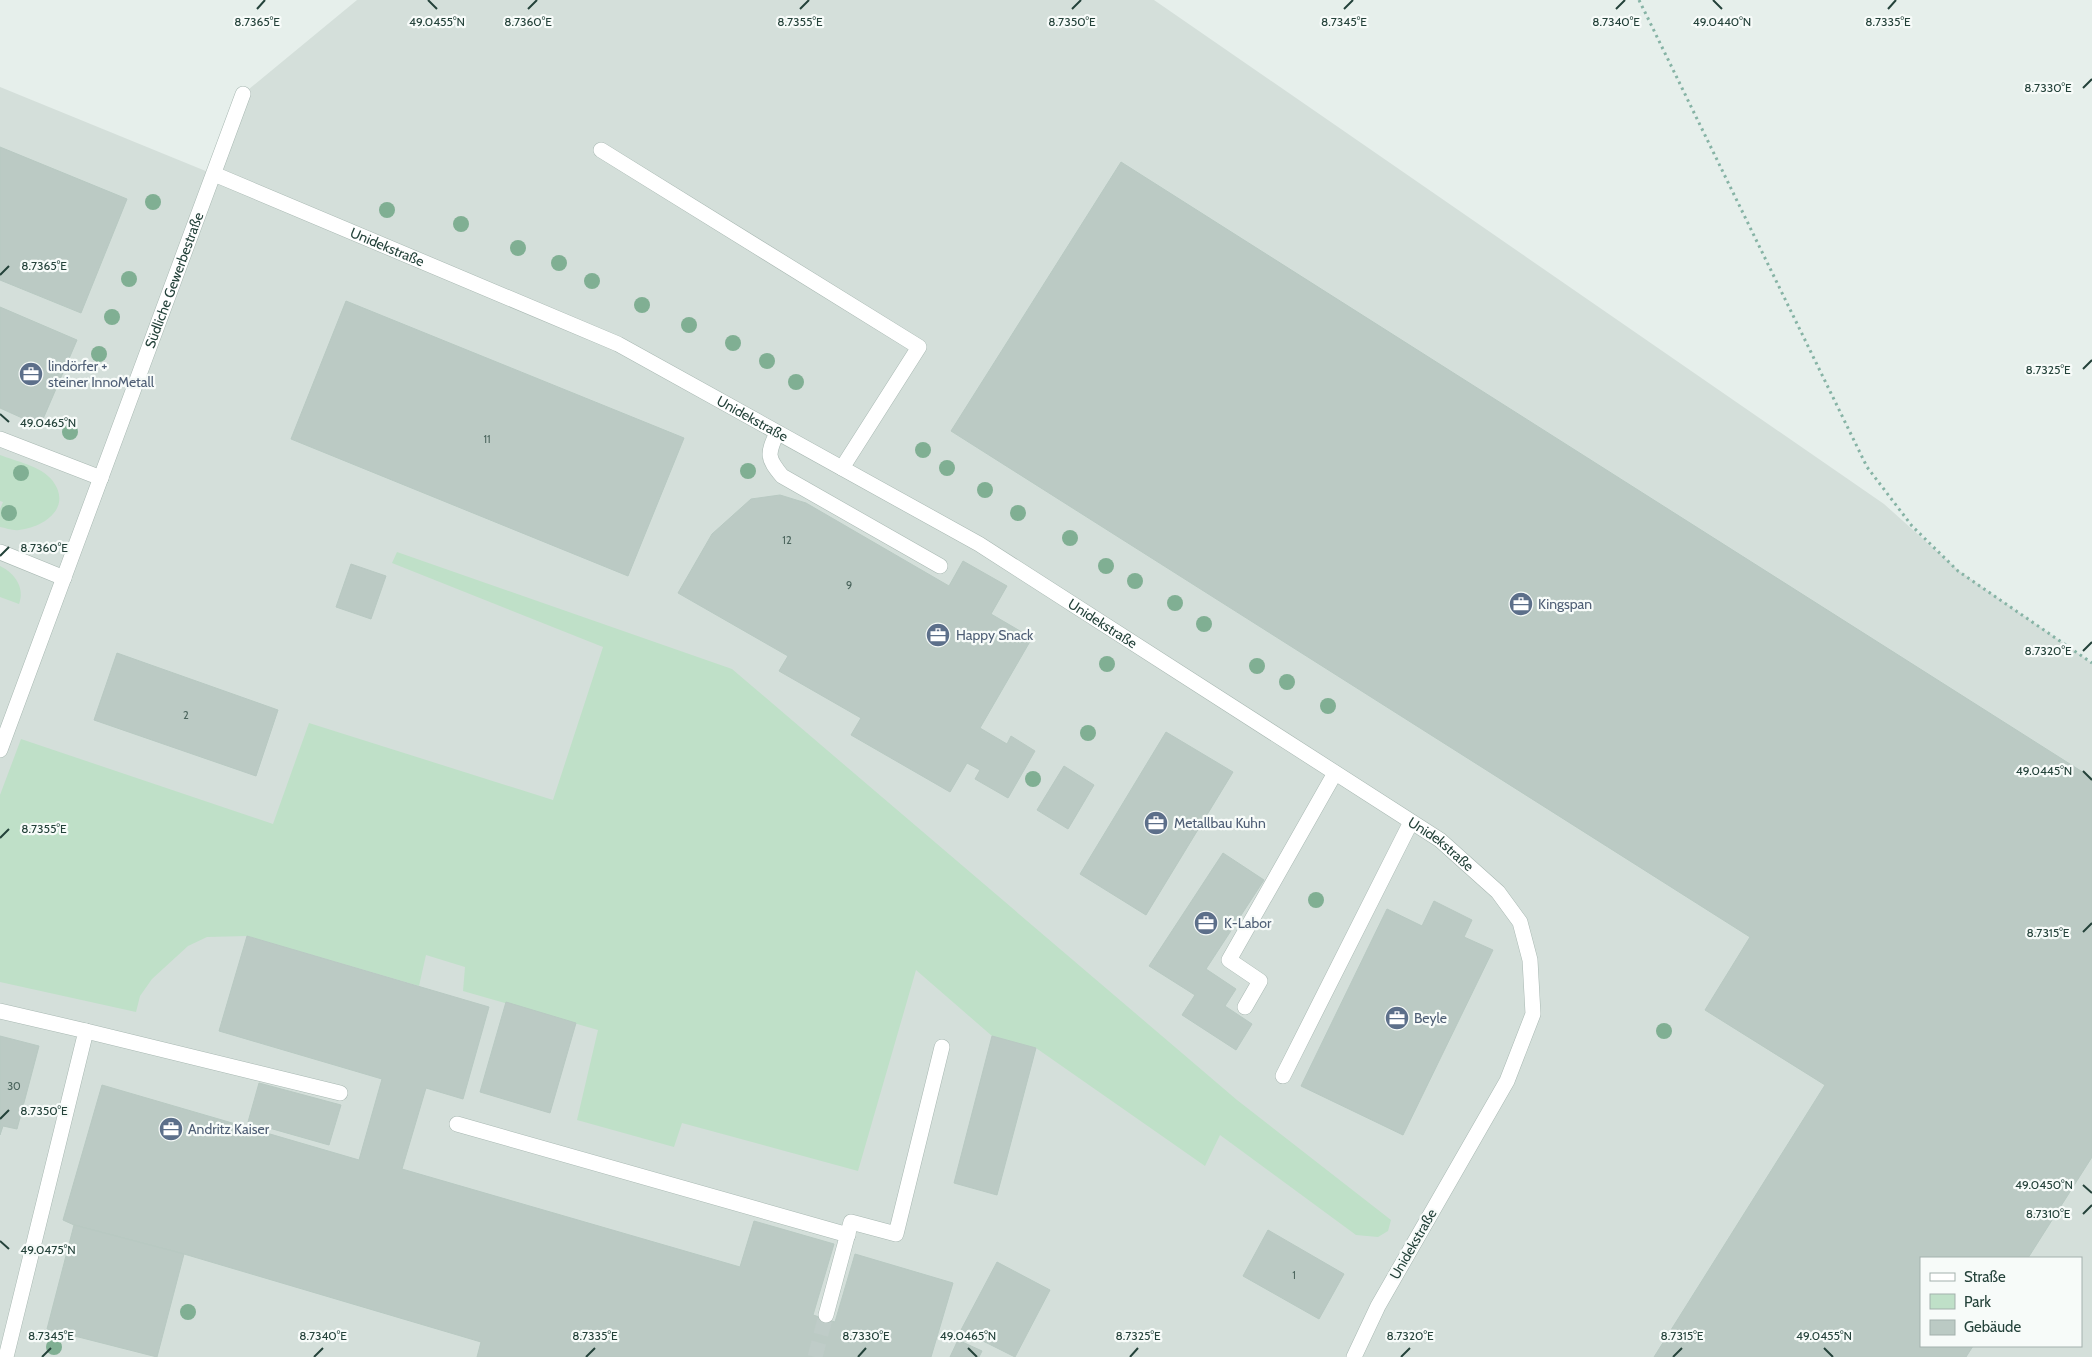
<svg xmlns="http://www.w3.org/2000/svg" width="2092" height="1357" font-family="Cabin,sans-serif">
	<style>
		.built { fill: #d4dfda; fill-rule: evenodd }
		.green { fill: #bfe0c8 }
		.building { fill: #bbcac4; stroke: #b8c9c2 }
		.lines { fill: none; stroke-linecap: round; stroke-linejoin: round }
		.minor-tunnel { stroke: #bfccc8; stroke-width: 15; stroke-dasharray: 15 8; stroke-linecap: butt }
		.minor-casing { stroke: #a8b8b2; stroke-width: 16 }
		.path { stroke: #86b3a5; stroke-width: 3; stroke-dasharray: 2.5 4; stroke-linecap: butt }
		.minor { stroke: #fff; stroke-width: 15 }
		.tree { fill: #80af93 }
		.ticks { fill: none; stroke: #24423a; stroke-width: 2 }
		.labels { text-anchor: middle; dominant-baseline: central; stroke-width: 4.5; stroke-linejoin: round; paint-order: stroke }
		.number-label { font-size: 11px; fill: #4a645c }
		.street-label { font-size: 14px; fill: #24423a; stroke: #f7fbf9 }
		.service-label { font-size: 14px; fill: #4e5e75; stroke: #f7fbf9; text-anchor: start }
		.ticks-label { font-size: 12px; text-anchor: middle; fill: #24423a; stroke: #f7fbf9; stroke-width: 4.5; stroke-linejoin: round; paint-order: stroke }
	</style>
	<rect width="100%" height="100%" fill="#e6efeb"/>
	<path class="built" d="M 357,0 L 1154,0 L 1884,504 L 1959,571 L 2092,663 L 2092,1357 L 0,1357 L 0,87 L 213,174 L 243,94 ZM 1921,1258 L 2081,1258 L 2081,1346 L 1921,1346 Z"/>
	<g class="green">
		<path d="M 0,455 C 15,461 41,466 52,480 C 73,507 45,527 19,530 C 13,531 6,528 0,527 L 0,509 L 3,502 L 0,501 Z"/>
		<polygon points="397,552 732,669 1237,1100 1391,1220 1388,1231 1378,1237 1356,1235 1220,1135 1205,1166 1036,1048 992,1036 916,970 858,1171 682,1123 674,1147 577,1120 598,1030 463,991 465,967 426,955 419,986 247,936 207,937 188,946 152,979 140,996 136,1012 0,982 0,795 21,739 273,824 309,723 553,800 603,647 392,563"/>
		<path d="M 0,566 C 15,573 25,588 19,604 L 0,597 Z"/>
	</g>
	<g class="building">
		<polygon points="0,147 127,199 81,313 0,280"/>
		<polygon points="1121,162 2092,778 2092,1157 2028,1258 1921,1258 1921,1346 1973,1346 1966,1357 1654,1357 1825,1085 1705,1010 1750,937 951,431"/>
		<polygon points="346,301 684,438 628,576 291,439"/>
		<polygon points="0,307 77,340 40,426 0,408"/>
		<polygon points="780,495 806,503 949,586 963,561 1007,586 991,614 1032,638 980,728 1007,744 1011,736 1035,751 1008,798 975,779 980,770 967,763 950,792 851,735 861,718 779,671 788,656 678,593 712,534 751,499"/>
		<polygon points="351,564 386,576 371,619 336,607"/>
		<polygon points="117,653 278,710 256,776 94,720"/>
		<polygon points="1166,732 1233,772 1146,915 1080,874"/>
		<polygon points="1064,766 1094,785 1068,829 1037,810"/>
		<polygon points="1223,853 1264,880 1206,969 1236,989 1225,1006 1252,1024 1236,1050 1182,1015 1195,995 1149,966"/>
		<polygon points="1434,901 1472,920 1464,937 1493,950 1403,1135 1301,1086 1387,909 1422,926"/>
		<polygon points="247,936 489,1007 463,1099 426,1088 402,1169 740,1267 754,1221 834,1244 813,1315 835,1322 855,1254 953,1283 931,1357 477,1357 481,1342 184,1254 74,1225 63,1220 102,1085 359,1160 382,1079 219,1031"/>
		<polygon points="506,1002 576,1023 550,1113 480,1092"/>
		<polygon points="0,1036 39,1046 17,1129 3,1126 0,1135"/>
		<polygon points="992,1036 1036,1048 997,1195 954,1183"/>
		<polygon points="259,1083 341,1105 329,1145 248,1122"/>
		<polygon points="74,1225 184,1254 157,1357 47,1329"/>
		<polygon points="1268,1230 1344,1274 1319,1319 1243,1276"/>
		<polygon points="997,1262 1050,1290 1015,1357 961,1330"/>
		<polygon points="958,1340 982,1351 979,1357 950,1357"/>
	</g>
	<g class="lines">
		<polyline class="minor-tunnel" points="815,1357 826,1315"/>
		<g class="minor-casing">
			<g id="minor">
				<polyline points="601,150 919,347 842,468"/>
				<path id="s1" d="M 214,174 L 618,344 L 979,544 L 1440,840 L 1498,892 L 1520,922 L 1530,960 L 1533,1014 L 1507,1081 L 1378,1306 L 1354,1357"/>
				<path d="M 777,433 C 767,454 767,458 782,476 L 940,566"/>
				<polyline points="0,439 101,478"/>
				<polyline points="0,552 64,578"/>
				<path id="s2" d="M 0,750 L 243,94"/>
				<polyline points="1245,1007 1260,981 1229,960 1335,773"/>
				<polyline points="0,1011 86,1031 6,1357"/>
				<polyline points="86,1031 340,1093"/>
				<polyline points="1283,1076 1411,822"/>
				<polyline points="457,1124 848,1235"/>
				<polyline points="826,1315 851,1222 896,1234 942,1047"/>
			</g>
		</g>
		<polyline class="path" points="1639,0 1867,467 1912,526 1958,571 2092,663"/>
		<use href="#minor" class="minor"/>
	</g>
	<g class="tree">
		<circle cx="153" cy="202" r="8"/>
		<circle cx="387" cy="210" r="8"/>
		<circle cx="461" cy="224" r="8"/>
		<circle cx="518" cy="248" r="8"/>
		<circle cx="559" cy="263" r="8"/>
		<circle cx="129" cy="279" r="8"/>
		<circle cx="592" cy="281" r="8"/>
		<circle cx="642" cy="305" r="8"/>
		<circle cx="112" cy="317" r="8"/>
		<circle cx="689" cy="325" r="8"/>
		<circle cx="733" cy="343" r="8"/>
		<circle cx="99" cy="354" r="8"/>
		<circle cx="767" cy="361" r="8"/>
		<circle cx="796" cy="382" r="8"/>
		<circle cx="70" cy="432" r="8"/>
		<circle cx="923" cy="450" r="8"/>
		<circle cx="947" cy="468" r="8"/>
		<circle cx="748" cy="471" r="8"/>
		<circle cx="21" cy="473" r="8"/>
		<circle cx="985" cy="490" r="8"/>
		<circle cx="9" cy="513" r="8"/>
		<circle cx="1018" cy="513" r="8"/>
		<circle cx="1070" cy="538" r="8"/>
		<circle cx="1106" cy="566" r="8"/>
		<circle cx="1135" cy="581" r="8"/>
		<circle cx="1175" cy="603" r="8"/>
		<circle cx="1204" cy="624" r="8"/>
		<circle cx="1107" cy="664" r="8"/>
		<circle cx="1257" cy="666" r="8"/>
		<circle cx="1287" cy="682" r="8"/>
		<circle cx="1328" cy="706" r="8"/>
		<circle cx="1088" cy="733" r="8"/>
		<circle cx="1033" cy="779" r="8"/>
		<circle cx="1316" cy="900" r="8"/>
		<circle cx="1664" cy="1031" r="8"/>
		<circle cx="188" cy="1312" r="8"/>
		<circle cx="54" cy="1347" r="8"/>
	</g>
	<path class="ticks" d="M 428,0 L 437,9M 1713,0 L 1722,9M 257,9 L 265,0M 528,9 L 537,0M 800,9 L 809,0M 1072,9 L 1081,0M 1344,9 L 1353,0M 1616,9 L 1625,0M 1888,9 L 1896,0M 2083,88 L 2092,79M 0,275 L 9,266M 2083,369 L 2092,360M 0,414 L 9,422M 0,556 L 9,547M 2083,651 L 2092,642M 2083,771 L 2092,780M 0,838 L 9,829M 2083,932 L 2092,923M 0,1119 L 9,1110M 2083,1185 L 2092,1193M 2083,1214 L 2092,1205M 0,1241 L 9,1249M 968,1348 L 977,1357M 1824,1348 L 1833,1357M 42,1357 L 51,1348M 314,1357 L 323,1348M 586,1357 L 595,1348M 858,1357 L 866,1348M 1130,1357 L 1138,1348M 1401,1357 L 1410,1348M 1673,1357 L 1682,1348"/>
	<defs>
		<g id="office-disc" transform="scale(1.25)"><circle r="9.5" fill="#5c6f8a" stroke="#f7fbf9"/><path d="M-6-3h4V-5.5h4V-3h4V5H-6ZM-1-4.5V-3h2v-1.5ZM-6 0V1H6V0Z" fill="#fff"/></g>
	</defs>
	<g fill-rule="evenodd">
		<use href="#office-disc" x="31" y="374"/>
		<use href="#office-disc" x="1521" y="604"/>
		<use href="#office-disc" x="938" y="635"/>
		<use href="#office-disc" x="1156" y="823"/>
		<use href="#office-disc" x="1206" y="923"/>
		<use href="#office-disc" x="1397" y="1018"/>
		<use href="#office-disc" x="171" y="1129"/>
	</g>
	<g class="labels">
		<g class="number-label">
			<text x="487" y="439">11</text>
			<text x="787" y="540">12</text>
			<text x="849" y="585">9</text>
			<text x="186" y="715">2</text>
			<text x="14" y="1086">30</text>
			<text x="1294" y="1275">1</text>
		</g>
		<g class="street-label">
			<text stroke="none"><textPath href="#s1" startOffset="188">Unidekstraße</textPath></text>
			<text stroke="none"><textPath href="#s2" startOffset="501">Südliche Gewerbestraße</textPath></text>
			<text stroke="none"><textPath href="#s1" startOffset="592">Unidekstraße</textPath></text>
			<text stroke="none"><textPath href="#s1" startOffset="998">Unidekstraße</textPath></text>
			<text stroke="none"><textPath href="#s1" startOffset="1402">Unidekstraße</textPath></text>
			<text transform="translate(1413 1244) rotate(-60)">Unidekstraße</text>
		</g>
		<g class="service-label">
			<text x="48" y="366">lindörfer +<tspan x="48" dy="16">steiner InnoMetall</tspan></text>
			<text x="1538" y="604">Kingspan</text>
			<text x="956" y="635">Happy Snack</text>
			<text x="1174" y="823">Metallbau Kuhn</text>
			<text x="1224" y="923">K-Labor</text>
			<text x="1414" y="1018">Beyle</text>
			<text x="188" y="1129">Andritz Kaiser</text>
		</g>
	</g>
	<g class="ticks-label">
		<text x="437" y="26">49.0455°N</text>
		<text x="1722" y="26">49.0440°N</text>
		<text x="1344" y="26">8.7345°E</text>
		<text x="1616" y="26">8.7340°E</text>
		<text x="257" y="26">8.7365°E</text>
		<text x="528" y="26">8.7360°E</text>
		<text x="800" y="26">8.7355°E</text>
		<text x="1072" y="26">8.7350°E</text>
		<text x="1888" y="26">8.7335°E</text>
		<text x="2048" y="92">8.7330°E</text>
		<text x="44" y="270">8.7365°E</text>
		<text x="2048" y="374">8.7325°E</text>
		<text x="48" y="427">49.0465°N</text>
		<text x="44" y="552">8.7360°E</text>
		<text x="2048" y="655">8.7320°E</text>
		<text x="2044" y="775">49.0445°N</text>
		<text x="44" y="833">8.7355°E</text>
		<text x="2048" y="937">8.7315°E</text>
		<text x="44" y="1115">8.7350°E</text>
		<text x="2044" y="1189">49.0450°N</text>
		<text x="2048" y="1218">8.7310°E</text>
		<text x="48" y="1254">49.0475°N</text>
		<text x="51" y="1340">8.7345°E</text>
		<text x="323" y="1340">8.7340°E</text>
		<text x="595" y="1340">8.7335°E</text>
		<text x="866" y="1340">8.7330°E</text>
		<text x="1138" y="1340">8.7325°E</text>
		<text x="1410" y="1340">8.7320°E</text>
		<text x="1682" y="1340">8.7315°E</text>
		<text x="968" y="1340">49.0465°N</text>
		<text x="1824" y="1340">49.0455°N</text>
	</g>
	<rect x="1920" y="1257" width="162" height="90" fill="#f7fbf9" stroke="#a3b1ad"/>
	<rect x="1930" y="1273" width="25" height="8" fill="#ffffff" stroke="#a3b1ad"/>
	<text x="1964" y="1282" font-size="15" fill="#24423a">Straße</text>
	<rect x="1930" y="1294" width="25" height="15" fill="#bfe0c8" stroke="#a3b1ad"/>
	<text x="1964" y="1307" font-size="15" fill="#24423a">Park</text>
	<rect x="1930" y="1320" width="25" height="15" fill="#bbcac4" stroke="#a3b1ad"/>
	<text x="1964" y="1332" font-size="15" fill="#24423a">Gebäude</text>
</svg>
